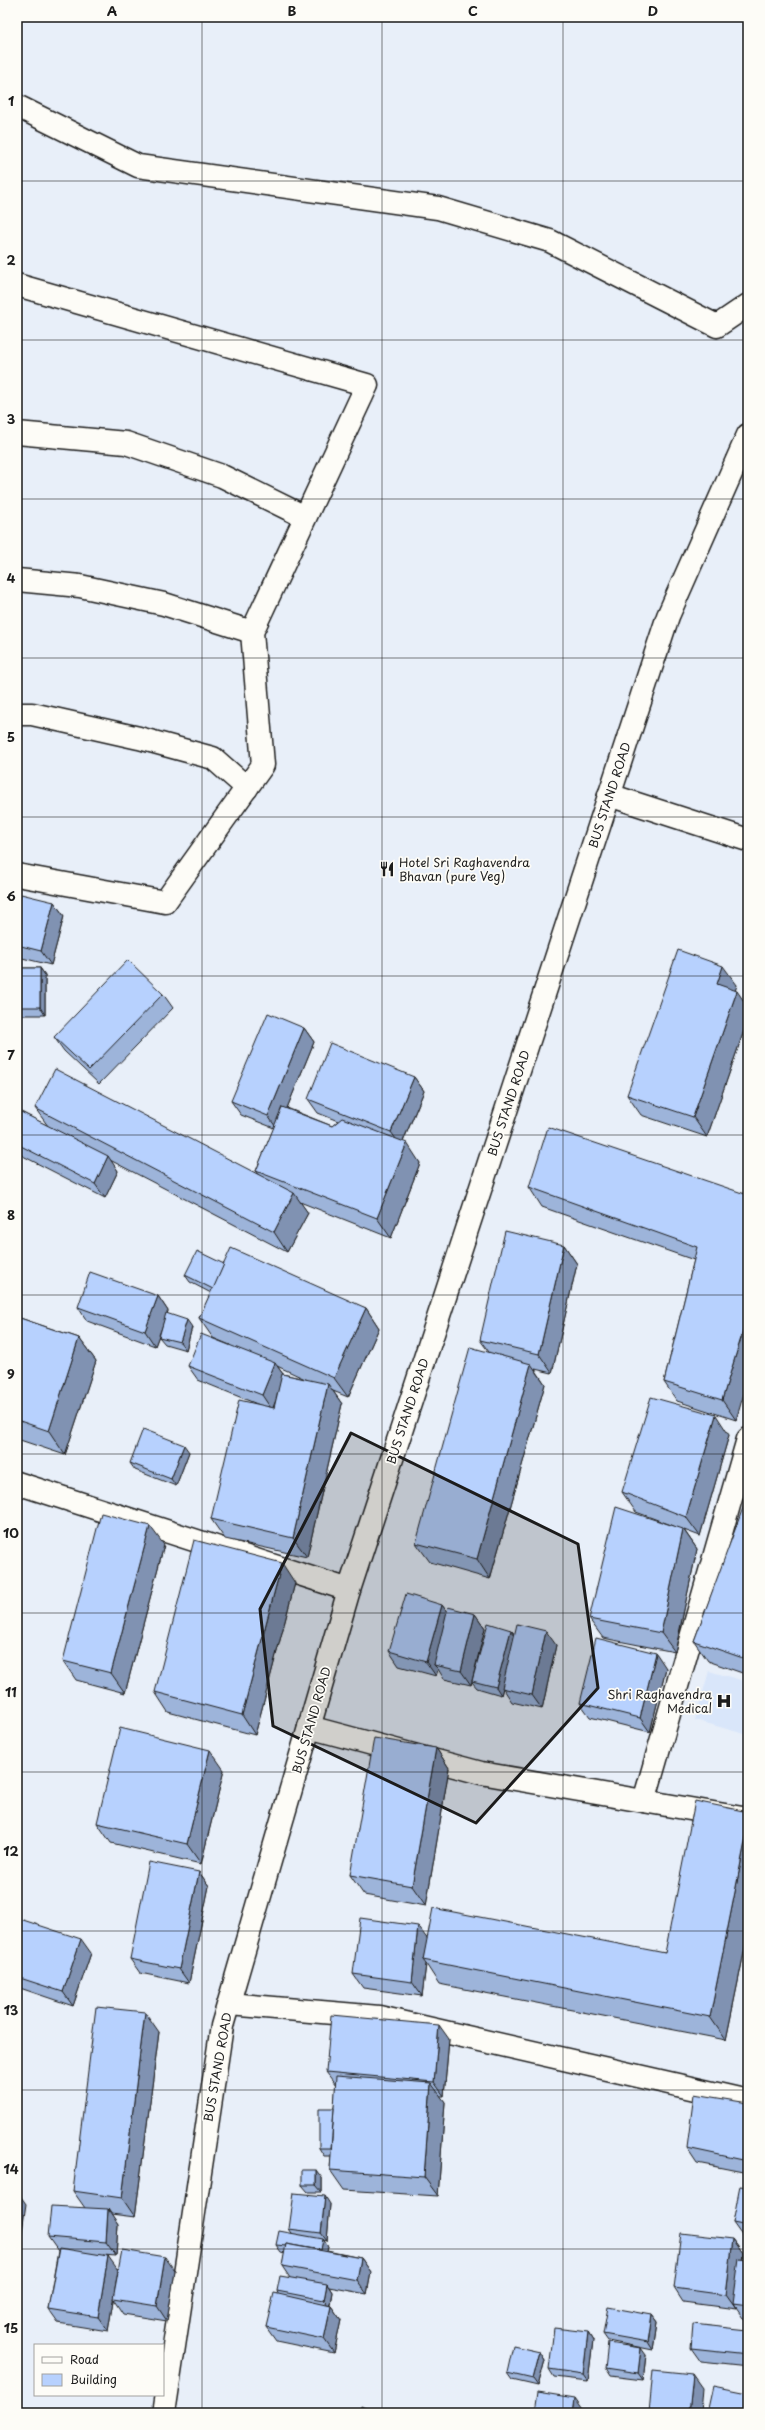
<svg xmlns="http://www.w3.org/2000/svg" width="765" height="2430" font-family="'Playpen Sans',sans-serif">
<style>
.built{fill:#d9e6fa}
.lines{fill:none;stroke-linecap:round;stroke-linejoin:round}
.street-casing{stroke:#1c1c1c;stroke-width:25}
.secondary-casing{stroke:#1c1c1c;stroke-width:25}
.street{stroke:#fdfcf7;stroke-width:22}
.secondary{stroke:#fdfcf7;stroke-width:22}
.wall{fill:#9db4da;stroke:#1c1c1c;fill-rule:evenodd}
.shaded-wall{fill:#8092b2;stroke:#1c1c1c}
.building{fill:#b7d1fe;stroke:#1c1c1c}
.marked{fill:#1c1c1c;fill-opacity:0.2;stroke:#1c1c1c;stroke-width:3;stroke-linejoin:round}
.grid{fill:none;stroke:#1c1c1c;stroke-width:1;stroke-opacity:0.55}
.labels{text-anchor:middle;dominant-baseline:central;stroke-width:3.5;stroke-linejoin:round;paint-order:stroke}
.street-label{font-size:12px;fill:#1c1c1c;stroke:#fdfcf7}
.poi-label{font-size:12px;fill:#1c1c1c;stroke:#fdfcf7;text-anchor:start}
.neatline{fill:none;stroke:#1c1c1c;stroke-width:1.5}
.grid-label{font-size:13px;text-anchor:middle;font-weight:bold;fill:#1c1c1c}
</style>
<rect width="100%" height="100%" fill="#e8eff9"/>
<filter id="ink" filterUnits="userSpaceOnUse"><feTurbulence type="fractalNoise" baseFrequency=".025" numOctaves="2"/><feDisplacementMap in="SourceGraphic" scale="8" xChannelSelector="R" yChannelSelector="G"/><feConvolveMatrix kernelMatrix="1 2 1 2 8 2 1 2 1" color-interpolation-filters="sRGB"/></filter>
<g filter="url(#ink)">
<polygon class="built" points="709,1671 748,1682 748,1735 695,1720"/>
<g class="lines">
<g class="street-casing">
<g id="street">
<polyline points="17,106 138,166 438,208 550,241 717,326 748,305"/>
<polyline points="17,285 367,385 252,632 263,765 165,902 17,875"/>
<polyline points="17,433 126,443 222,476 305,517"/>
<polyline points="17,580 80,586 164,604 252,632"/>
<polyline points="17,714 32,714 139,738 213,758 247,788"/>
<polyline points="609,795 748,840"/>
<polyline points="17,1483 349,1590"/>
<polyline points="309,1727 481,1773 748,1819"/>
<polyline points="644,1801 748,1439"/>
<polyline points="229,2004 379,2017 748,2101"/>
</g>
</g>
<g class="secondary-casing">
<polyline id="secondary" points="164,2413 222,2026 349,1590 668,616 748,435"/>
</g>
<use href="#street" class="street"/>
<use href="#secondary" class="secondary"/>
</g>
<g class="wall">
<polygon points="54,902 64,916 51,965 18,957 17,955 17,909"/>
<polygon points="17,968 40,968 45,975 45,1015 17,1015"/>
<polygon points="737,985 735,990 748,1007 748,1019 707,1137 641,1115 627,1095"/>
<polygon points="163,994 173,1008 99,1084 64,1051 54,1037"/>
<polygon points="304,1028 314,1042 287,1108 332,1126 338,1121 318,1113 308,1099 414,1077 424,1091 403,1142 420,1163 391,1238 300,1202 308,1213 287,1252 110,1160 118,1171 105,1198 17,1153 17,1110 48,1126 35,1108 259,1175 256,1171 274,1128 241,1115 231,1101"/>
<polygon points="529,1187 748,1195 736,1420 677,1401 664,1382 694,1260 542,1207"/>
<polygon points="564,1245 577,1264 552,1373 535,1369 545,1384 490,1579 430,1562 416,1543 489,1352 480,1340"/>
<path d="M224 1264 366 1308 379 1328 348 1397 333 1391 342 1404 307 1557 225 1539 211 1519 262 1406 198 1380 188 1366 230 1345 213 1338 199 1318 211 1293 190 1282 185 1275ZM277 1366 303 1378 308 1380 283 1374Z"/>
<polygon points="158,1296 168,1311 167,1314 192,1327 186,1350 165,1344 159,1337 163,1324 155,1346 87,1321 78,1307"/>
<polygon points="17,1317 79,1338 96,1361 65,1455 17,1439"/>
<polygon points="729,1435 700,1536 684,1530 697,1549 675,1652 603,1638 589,1619 674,1526 636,1512 622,1492"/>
<polygon points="189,1452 176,1486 135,1470 130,1463"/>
<polygon points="748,1497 748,1675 708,1661 694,1641"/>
<polygon points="164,1545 125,1693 76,1680 63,1661"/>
<polygon points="295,1583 255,1735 168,1712 155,1692"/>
<polygon points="442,1605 447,1612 475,1614 485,1628 477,1661 511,1630 514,1634 556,1645 542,1709 512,1702 503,1688 501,1695 477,1688 472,1682 471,1685 444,1679 438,1669 436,1676 399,1666 389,1651"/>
<polygon points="666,1668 650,1732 590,1717 580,1703"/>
<polygon points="436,1748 449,1768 426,1906 364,1895 350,1875"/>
<polygon points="224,1770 201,1864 111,1843 97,1823"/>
<polygon points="748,1812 748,1933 726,2040 439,1984 426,1964 422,1996 363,1988 353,1974 427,1938 665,1953"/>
<polygon points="199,1872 209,1886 189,1983 140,1973 130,1959"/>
<polygon points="17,1918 91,1953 73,2006 17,1987"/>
<polygon points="159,2032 135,2217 111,2214 118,2224 116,2256 103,2255 118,2270 108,2331 58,2323 48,2309 58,2251 48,2237 85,2208 73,2191"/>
<polygon points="449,2039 444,2096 440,2096 445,2102 438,2196 344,2190 330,2170 331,2156 324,2156 319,2148 334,2108 336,2085 326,2072"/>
<polygon points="748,2103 748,2173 697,2163 687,2148"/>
<polygon points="322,2178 322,2192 308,2192 302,2185"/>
<polygon points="748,2187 748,2237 743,2236 733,2222"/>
<polygon points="330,2204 327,2241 323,2240 328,2247 327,2251 361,2258 371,2272 367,2294 329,2287 332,2292 330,2305 331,2306 341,2320 334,2353 276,2341 266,2327 278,2294 277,2291 290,2278 282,2266 285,2253 281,2252 276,2245 292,2233 289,2229"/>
<polygon points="733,2239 743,2253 742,2259 748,2260 748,2319 743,2318 736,2308 736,2309 683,2302 674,2288"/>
<polygon points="175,2271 167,2321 123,2314 113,2299"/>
<polygon points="652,2315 657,2322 653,2350 608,2341 603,2334"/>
<polygon points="748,2330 748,2367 701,2362 691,2348"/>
<polygon points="588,2332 593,2340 588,2381 554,2377 549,2369"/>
<polygon points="540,2352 545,2360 538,2386 512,2380 507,2373"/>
<polygon points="646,2355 643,2380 610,2376 605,2368"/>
</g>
<g class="shaded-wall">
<polygon points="54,902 64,916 51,965 41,951"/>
<polygon points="723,966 737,985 731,1004 717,984"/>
<polygon points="40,968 45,975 45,1015 40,1007"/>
<polygon points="737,991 748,1007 748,1019 707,1137 693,1117"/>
<polygon points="304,1028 314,1042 278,1130 268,1116"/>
<polygon points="414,1077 424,1091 401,1146 391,1132"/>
<polygon points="407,1143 420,1163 391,1238 377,1218"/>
<polygon points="108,1156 118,1171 105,1198 95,1184"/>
<polygon points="294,1193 308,1213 287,1252 274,1232"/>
<polygon points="564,1245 577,1264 552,1373 539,1354"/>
<polygon points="158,1296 168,1311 155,1346 145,1331"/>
<polygon points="366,1308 379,1328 348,1397 334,1378"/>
<polygon points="748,1315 748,1380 736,1420 722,1400"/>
<polygon points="187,1320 192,1327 186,1350 180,1342"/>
<polygon points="79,1338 96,1361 65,1455 49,1431"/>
<polygon points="275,1363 285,1377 272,1410 262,1395"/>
<polygon points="531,1364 545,1384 490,1579 477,1559"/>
<polygon points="328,1384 342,1404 307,1557 293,1538"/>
<polygon points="716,1415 729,1435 700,1536 686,1517"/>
<polygon points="184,1445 189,1452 176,1486 171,1479"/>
<polygon points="150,1526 164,1545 125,1693 111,1673"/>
<polygon points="683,1529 697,1549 675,1652 661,1633"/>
<polygon points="282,1563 295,1583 255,1735 242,1715"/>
<polygon points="442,1605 452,1619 434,1665 438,1669 436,1676 426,1662"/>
<polygon points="475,1614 485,1628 471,1685 461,1671"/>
<polygon points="511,1630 517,1637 501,1695 496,1687"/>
<polygon points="546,1631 556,1645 542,1709 532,1695"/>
<polygon points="748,1644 748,1666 743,1658"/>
<polygon points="656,1653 666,1668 650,1732 640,1718"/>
<polygon points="436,1748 449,1768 426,1906 412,1886"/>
<polygon points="210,1750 224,1770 201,1864 187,1844"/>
<polygon points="748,1827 748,1933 726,2040 710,2017"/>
<polygon points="199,1872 209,1886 189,1983 179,1969"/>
<polygon points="418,1926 428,1940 423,1960 426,1964 422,1996 412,1982"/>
<polygon points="81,1939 91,1953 73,2006 63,1992"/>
<polygon points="145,2012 159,2032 135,2217 122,2198"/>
<polygon points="439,2025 449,2039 444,2096 434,2082"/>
<polygon points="431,2083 445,2102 438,2196 424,2177"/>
<polygon points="748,2134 748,2166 743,2160"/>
<polygon points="316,2170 322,2178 322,2192 316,2185"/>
<polygon points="17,2191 26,2204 17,2266"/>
<polygon points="325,2196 330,2204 327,2241 321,2233"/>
<polygon points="108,2209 118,2224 116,2256 106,2242"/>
<polygon points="323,2239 328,2247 325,2260 320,2253"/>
<polygon points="733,2239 743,2253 737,2304 733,2304 736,2309 726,2295"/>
<polygon points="108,2256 118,2270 108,2331 98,2317"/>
<polygon points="165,2257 175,2271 167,2321 157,2306"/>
<polygon points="361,2258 371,2272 367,2294 357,2280"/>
<polygon points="327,2284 332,2292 329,2308 324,2300"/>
<polygon points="331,2306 341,2320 334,2353 324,2339"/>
<polygon points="652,2315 657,2322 653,2350 648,2342"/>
<polygon points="588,2332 593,2340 588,2381 583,2374"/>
<polygon points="641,2348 646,2355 643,2380 638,2373"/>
<polygon points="540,2352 545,2360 538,2386 533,2379"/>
<polygon points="693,2374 703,2388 701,2413 689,2413"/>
<polygon points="575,2398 585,2412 585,2413 573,2413"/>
</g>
<g class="building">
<polygon points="21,894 54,902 41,951 17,945 17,909"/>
<polygon points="678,950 723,966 717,984 737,991 693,1117 627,1095"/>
<polygon points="128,960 163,994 89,1070 54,1037"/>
<rect x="17" y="968" width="23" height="39"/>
<polygon points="268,1013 304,1028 268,1116 231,1101"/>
<polygon points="330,1043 414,1077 391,1132 308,1099"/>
<polygon points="55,1069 294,1193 274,1232 35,1108"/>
<polygon points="282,1107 332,1126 342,1118 407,1143 377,1218 256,1171"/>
<polygon points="17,1110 108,1156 95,1184 17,1144"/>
<polygon points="548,1127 748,1195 748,1315 722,1400 664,1382 697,1247 529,1187"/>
<polygon points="505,1231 564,1245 539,1354 480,1340"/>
<polygon points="231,1248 366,1308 334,1378 199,1318"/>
<polygon points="197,1251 224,1264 213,1289 185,1275"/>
<polygon points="90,1272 158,1296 145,1331 78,1307"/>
<polygon points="166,1313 187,1320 180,1342 159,1337"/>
<polygon points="17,1317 79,1338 49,1431 17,1420"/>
<polygon points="201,1334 275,1363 262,1395 188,1366"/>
<polygon points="470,1347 531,1364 477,1559 416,1543"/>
<polygon points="282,1374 328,1384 293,1538 211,1519 239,1400 274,1408"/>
<polygon points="651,1397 716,1415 686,1517 622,1492"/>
<polygon points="143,1429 184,1445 171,1479 130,1463"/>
<polygon points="747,1497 748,1497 748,1644 743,1658 694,1641"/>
<polygon points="616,1507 683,1529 661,1633 589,1619"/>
<polygon points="101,1513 150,1526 111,1673 63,1661"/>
<polygon points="194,1540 282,1563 242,1715 155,1692"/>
<polygon points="406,1594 442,1605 426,1662 389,1651"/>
<polygon points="448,1607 475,1614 461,1671 434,1665"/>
<polygon points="488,1623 511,1630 496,1687 472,1681"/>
<polygon points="517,1624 546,1631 532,1695 502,1688"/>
<polygon points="596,1638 656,1653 640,1718 580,1703"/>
<polygon points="120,1728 210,1750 187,1844 97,1823"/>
<polygon points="374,1738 436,1748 412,1886 350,1875"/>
<polygon points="695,1801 748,1812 748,1827 710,2017 423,1960 433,1908 665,1953"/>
<polygon points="149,1862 199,1872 179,1969 130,1959"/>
<polygon points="17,1918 81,1939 63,1992 17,1977"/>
<polygon points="360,1918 418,1926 412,1982 353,1974"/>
<polygon points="96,2007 145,2012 122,2198 73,2191"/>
<polygon points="331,2015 439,2025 434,2082 326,2072"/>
<polygon points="336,2076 431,2083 424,2177 330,2170"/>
<polygon points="694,2094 748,2103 748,2134 743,2160 687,2148"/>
<polygon points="319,2108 334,2108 331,2148 319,2148"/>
<rect x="302" y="2170" width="14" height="15"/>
<polygon points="740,2186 748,2187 748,2225 733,2222"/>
<polygon points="294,2193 325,2196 321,2233 289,2229"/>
<polygon points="51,2206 108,2209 106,2242 48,2237"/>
<polygon points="279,2231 323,2239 321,2250 286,2244 286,2246 276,2245"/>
<polygon points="681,2233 733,2239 726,2295 674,2288"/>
<polygon points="286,2244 361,2258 357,2280 282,2266"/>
<polygon points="59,2248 108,2256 98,2317 48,2309"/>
<polygon points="122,2250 165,2257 157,2306 113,2299"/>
<polygon points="739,2259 748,2260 748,2306 733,2304"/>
<polygon points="280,2276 327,2284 324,2300 277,2291"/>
<polygon points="274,2293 331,2306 324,2339 266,2327"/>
<polygon points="608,2307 652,2315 648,2342 603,2334"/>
<polygon points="693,2324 748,2330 748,2354 691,2348"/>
<polygon points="554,2328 588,2332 583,2374 549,2369"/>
<polygon points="608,2343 641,2348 638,2373 605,2368"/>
<polygon points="513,2346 540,2352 533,2379 507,2373"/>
<polygon points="653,2370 693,2374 689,2413 649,2413"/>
<polygon points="713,2386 748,2393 748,2413 707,2413"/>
<polygon points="537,2392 575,2398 573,2413 534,2413"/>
<polygon points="361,2406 376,2413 358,2413"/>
</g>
</g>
<path class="marked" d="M351 1433 578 1544 598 1688 476 1823 273 1726 260 1609Z"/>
<path class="grid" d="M202 17V2413M382 17V2413M563 17V2413M17 181H748M17 340H748M17 499H748M17 658H748M17 817H748M17 976H748M17 1135H748M17 1295H748M17 1454H748M17 1613H748M17 1772H748M17 1931H748M17 2090H748M17 2249H748"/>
<defs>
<g id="restaurant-bare" transform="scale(1.2)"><path d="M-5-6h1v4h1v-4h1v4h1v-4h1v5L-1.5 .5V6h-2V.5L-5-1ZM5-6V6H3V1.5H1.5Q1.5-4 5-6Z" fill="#1c1c1c" stroke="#fdfcf7" stroke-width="2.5" paint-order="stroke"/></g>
<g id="hospital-bare" transform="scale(1.2)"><path d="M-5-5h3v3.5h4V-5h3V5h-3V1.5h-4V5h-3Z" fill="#1c1c1c" stroke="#fdfcf7" stroke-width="2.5" paint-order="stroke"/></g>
</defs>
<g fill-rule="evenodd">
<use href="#restaurant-bare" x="387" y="869"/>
<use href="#hospital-bare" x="724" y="1701"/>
</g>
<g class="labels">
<g class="street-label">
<text transform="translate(609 795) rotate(-72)">BUS STAND ROAD</text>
<text transform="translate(508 1103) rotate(-72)">BUS STAND ROAD</text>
<text transform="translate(407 1411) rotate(-72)">BUS STAND ROAD</text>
<text transform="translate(311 1720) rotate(-74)">BUS STAND ROAD</text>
<text transform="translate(217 2067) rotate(-80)">BUS STAND ROAD</text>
</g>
<g class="poi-label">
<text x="399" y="862">Hotel Sri Raghavendra<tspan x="399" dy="14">Bhavan (pure Veg)</tspan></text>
<text x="712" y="1694" text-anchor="end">Shri Raghavendra<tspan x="712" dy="14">Medical</tspan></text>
</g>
</g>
<rect width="765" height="2430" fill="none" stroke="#fdfcf7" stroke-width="44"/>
<rect x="34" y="2344" width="130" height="52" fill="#fdfcf7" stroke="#a3a29f"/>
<rect x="42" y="2357" width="20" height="6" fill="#fdfcf7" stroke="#a3a29f"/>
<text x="70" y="2364" font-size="12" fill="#1c1c1c">Road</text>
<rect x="42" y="2374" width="20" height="12" fill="#b7d1fe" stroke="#a3a29f"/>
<text x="70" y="2384" font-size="12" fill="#1c1c1c">Building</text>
<rect x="22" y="22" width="721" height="2386" class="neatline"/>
<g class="grid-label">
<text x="112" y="16">A</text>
<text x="292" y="16">B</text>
<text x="473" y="16">C</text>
<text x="653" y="16">D</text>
<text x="11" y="106">1</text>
<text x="11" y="265">2</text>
<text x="11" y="424">3</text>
<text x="11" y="583">4</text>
<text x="11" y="742">5</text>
<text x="11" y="901">6</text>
<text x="11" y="1060">7</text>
<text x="11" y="1220">8</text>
<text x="11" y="1379">9</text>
<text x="11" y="1538">10</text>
<text x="11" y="1697">11</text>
<text x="11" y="1856">12</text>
<text x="11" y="2015">13</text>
<text x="11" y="2174">14</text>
<text x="11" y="2333">15</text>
</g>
</svg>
